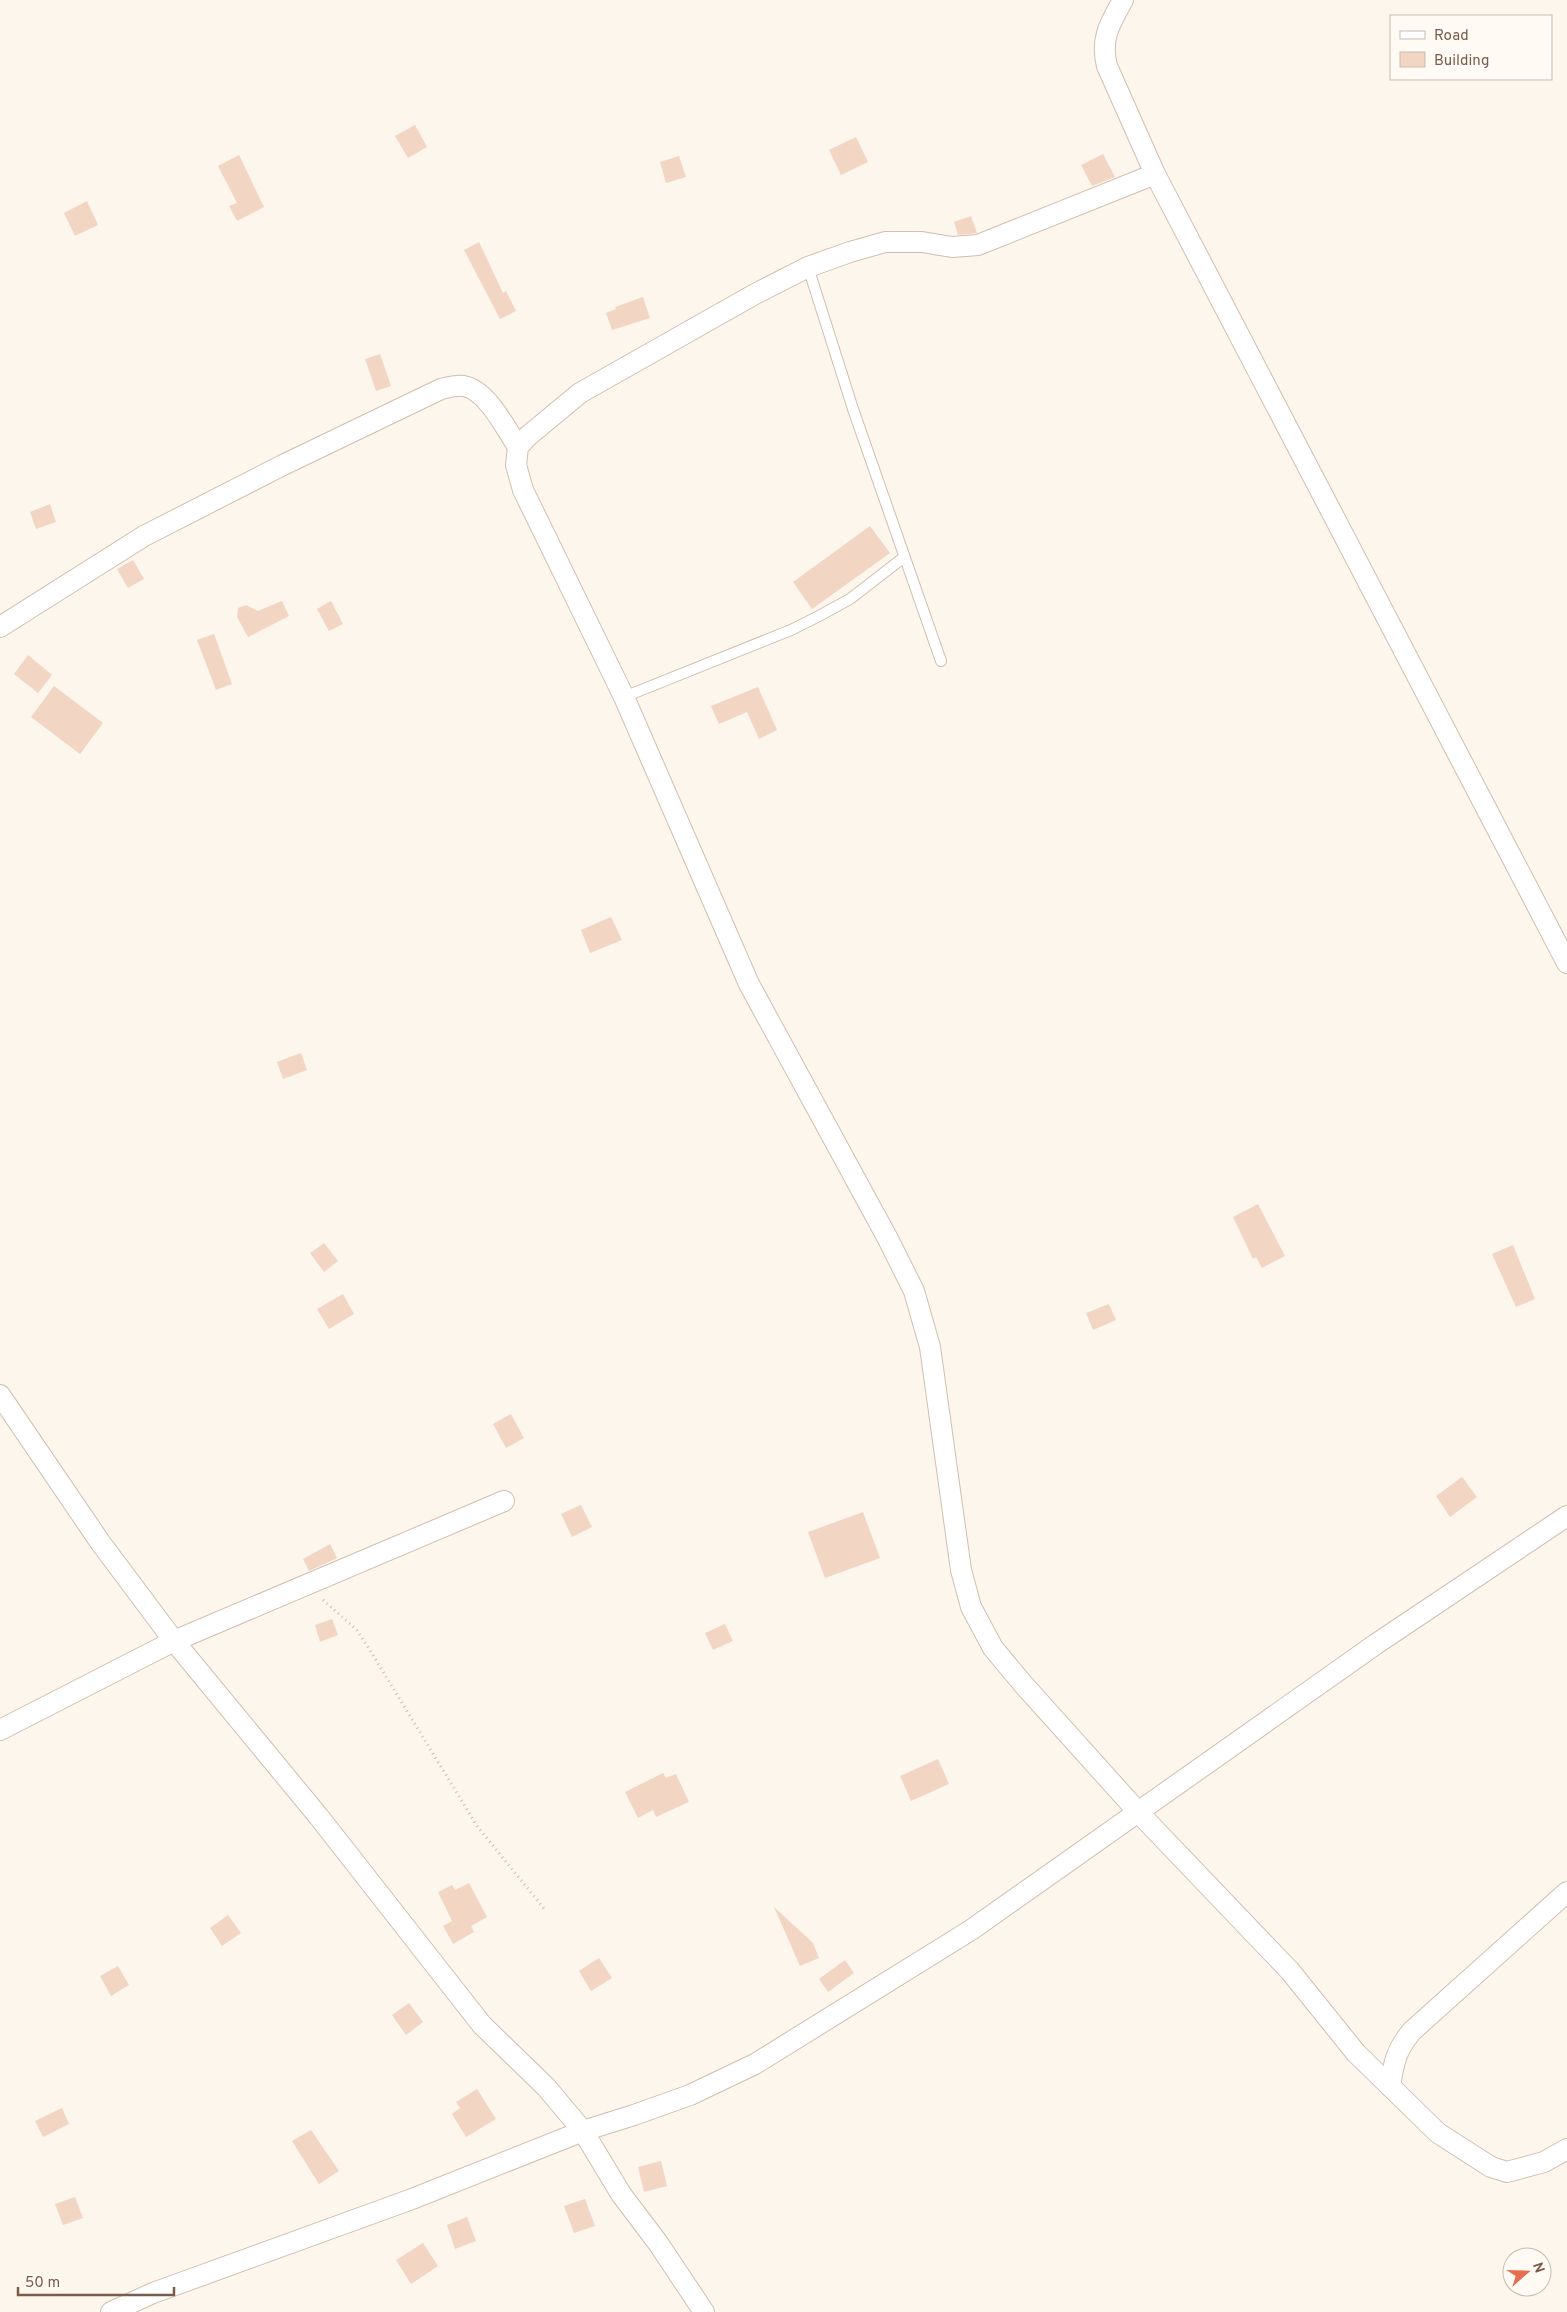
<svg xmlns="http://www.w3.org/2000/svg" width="1567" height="2312" font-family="Overpass,sans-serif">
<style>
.building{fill:#f3d5c3}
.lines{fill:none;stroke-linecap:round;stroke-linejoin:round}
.lane-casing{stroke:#d1beb0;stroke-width:12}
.street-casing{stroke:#d1beb0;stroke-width:22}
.path{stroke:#d9b8a5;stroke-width:3;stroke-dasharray:1 4;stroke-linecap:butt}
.lane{stroke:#fff;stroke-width:10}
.street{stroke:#fff;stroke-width:20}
</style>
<rect width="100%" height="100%" fill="#fdf6ec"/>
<g class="building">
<polygon points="415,125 427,147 408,158 395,136"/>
<polygon points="856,137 868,162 841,175 829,150"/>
<polygon points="1103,154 1115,177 1092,186 1081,165"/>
<polygon points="239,155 264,207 237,221 229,206 237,203 218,166"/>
<polygon points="679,156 686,177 666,183 660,162"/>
<polygon points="87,201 98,225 75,236 64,213"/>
<polygon points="971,216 977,233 958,235 954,222"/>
<polygon points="479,242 503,293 506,291 516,311 500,319 464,250"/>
<polygon points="643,297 650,318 612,330 606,313 616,309 615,307"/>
<polygon points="380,354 391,386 376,391 365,359"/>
<polygon points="50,504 56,522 36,529 30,512"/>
<polygon points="870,526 890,553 812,609 793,582"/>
<polygon points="133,560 144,579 128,588 117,569"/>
<polygon points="282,601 289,616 248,637 237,617 238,608 246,605 258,611"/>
<polygon points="331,601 343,624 329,631 317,609"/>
<polygon points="214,634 232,684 216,690 197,640"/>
<polygon points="28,655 52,675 38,693 14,674"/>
<polygon points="54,686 103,723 80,754 31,717"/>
<polygon points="758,687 777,730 759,739 747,712 719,724 711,706"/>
<polygon points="611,917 622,940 590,953 581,930"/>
<polygon points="301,1053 307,1070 283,1079 277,1062"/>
<polygon points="1258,1204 1285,1256 1262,1268 1256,1257 1253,1259 1233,1217"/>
<polygon points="324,1243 338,1261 324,1272 310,1253"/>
<polygon points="1513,1245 1535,1299 1516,1307 1492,1254"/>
<polygon points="343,1294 354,1314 329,1329 317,1309"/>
<polygon points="1109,1304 1116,1320 1093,1330 1086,1313"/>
<polygon points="511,1414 524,1438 506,1448 493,1424"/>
<polygon points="1462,1477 1477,1497 1450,1517 1436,1496"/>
<polygon points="581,1505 592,1527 572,1537 561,1514"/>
<polygon points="863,1512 880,1558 825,1578 808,1532"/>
<polygon points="330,1544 337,1558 309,1571 303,1559"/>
<polygon points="332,1619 338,1635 320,1642 315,1625"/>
<polygon points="725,1624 733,1641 713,1650 705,1633"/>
<polygon points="938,1759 949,1784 911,1801 900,1776"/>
<polygon points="663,1773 666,1778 676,1774 689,1802 656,1817 653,1810 638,1818 625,1792"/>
<polygon points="469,1883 487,1917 471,1926 474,1932 453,1944 443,1926 452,1921 438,1892 452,1885 455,1890"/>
<polygon points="774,1907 813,1943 819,1958 800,1966"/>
<polygon points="228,1915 241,1933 222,1946 210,1928"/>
<polygon points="599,1958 612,1978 591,1991 579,1971"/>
<polygon points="845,1960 854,1973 828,1992 819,1979"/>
<polygon points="118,1966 129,1985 111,1996 100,1976"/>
<polygon points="409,2003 423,2022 406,2035 392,2015"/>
<polygon points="477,2089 496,2119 466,2137 452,2114 460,2108 456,2102"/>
<polygon points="62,2108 69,2124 43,2137 35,2121"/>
<polygon points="311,2130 339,2171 319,2184 292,2141"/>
<polygon points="661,2161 667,2186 644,2192 638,2167"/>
<polygon points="75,2197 83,2218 63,2225 55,2204"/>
<polygon points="585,2199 595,2226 574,2233 564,2206"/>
<polygon points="467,2217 476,2241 455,2249 447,2225"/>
<polygon points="423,2243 438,2266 411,2284 396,2260"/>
</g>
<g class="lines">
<g class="lane-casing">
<g id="lane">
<polyline points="808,267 853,409 941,661"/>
<polyline points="624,697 791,630 819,616 850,599 903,558"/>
</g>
</g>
<g class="street-casing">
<g id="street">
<path d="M1123 0C1110 23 1100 39 1107 66L1155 174 1567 963"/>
<polyline points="1155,174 978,245 952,247 922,242 885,242 850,252 808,267 755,294 580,393 528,436 518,447 516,465 523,490 624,697 749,984 888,1239 914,1291 930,1347 961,1570 971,1607 993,1648 1023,1684 1139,1813 1290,1971 1356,2053 1438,2133 1491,2167 1507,2172 1544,2162 1567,2149"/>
<path d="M0 627 144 536 283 465 441 389C449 387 456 385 464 386 487 390 506 429 518 447"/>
<polyline points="0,1395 100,1542 174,1641 319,1817 482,2025 546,2087 583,2131 621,2194 658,2243 704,2312"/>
<polyline points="0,1730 174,1641 504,1501"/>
<path d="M1390 2086C1394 2062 1396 2050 1412 2031L1567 1892"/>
<polyline points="111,2312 153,2293 412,2199 583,2131 634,2115 690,2095 755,2064 971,1930 1376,1644 1567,1516"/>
</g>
</g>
<polyline class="path" points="323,1600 356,1629 368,1647 477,1826 546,1911"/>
<use href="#lane" class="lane"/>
<use href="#street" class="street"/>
</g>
<rect x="1390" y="15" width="162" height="65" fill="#fffaf3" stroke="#cabbb1"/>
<rect x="1400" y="31" width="25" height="8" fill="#ffffff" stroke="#cabbb1"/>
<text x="1434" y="40" font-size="15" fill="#7a5c4d">Road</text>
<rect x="1400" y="52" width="25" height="15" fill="#f3d5c3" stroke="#cabbb1"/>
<text x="1434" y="65" font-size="15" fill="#7a5c4d">Building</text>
<g transform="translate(1527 2272) rotate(70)"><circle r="24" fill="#fffaf3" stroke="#cabbb1"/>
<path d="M0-4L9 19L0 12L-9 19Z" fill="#e76f51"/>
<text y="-8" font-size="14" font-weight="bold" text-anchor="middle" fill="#7a5c4d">N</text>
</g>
<path d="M18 2287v8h156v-8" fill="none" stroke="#7a5c4d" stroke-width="2.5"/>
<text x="25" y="2287" font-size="15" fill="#7a5c4d" stroke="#fffaf3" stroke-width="4" paint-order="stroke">50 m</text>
</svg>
